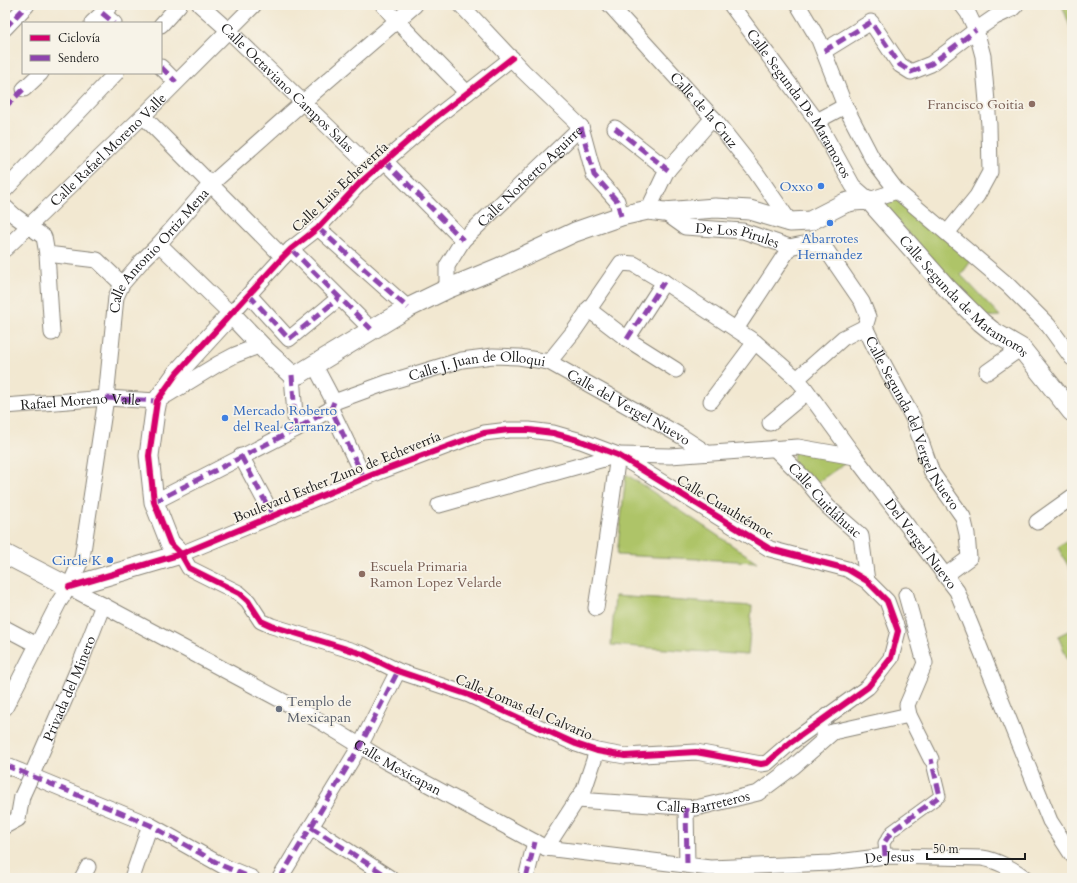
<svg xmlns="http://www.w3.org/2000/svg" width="1077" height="883" font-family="Cardo,serif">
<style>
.green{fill:#aec468;stroke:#657042}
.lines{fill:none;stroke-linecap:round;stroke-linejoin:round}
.pedestrian-casing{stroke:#878276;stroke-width:13}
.minor-casing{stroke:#878276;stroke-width:17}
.tertiary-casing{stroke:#878276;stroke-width:21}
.pedestrian{stroke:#fff;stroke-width:11}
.minor{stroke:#fff;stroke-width:15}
.tertiary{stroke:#fff;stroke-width:19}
.minor-bridge-casing{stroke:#878276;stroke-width:17;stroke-linecap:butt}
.minor-bridge{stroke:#fff;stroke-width:15}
.quiet{stroke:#8e44ad;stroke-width:5;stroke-dasharray:10 5;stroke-linecap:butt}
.cycleway-casing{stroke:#f7f3e8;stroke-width:8}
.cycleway{stroke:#d6006c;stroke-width:6}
.education-dot{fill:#8d6e63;stroke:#f7f3e8;stroke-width:1.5}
.shop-dot{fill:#3f7fe0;stroke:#f7f3e8;stroke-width:1.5}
.worship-dot{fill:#6b7280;stroke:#f7f3e8;stroke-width:1.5}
.labels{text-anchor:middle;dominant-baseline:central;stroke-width:3.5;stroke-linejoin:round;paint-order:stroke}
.street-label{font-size:14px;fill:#1c1c1c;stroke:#f7f3e8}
.education-label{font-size:14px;fill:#785e54;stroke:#f7f3e8;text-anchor:end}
.shop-label{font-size:14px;fill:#366cbe;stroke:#f7f3e8;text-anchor:end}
.worship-label{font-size:14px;fill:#5b616d;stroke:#f7f3e8;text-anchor:start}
</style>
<rect width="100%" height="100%" fill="#f7f3e8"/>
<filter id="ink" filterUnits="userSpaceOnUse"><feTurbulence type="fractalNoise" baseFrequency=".025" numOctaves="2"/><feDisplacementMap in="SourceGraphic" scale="8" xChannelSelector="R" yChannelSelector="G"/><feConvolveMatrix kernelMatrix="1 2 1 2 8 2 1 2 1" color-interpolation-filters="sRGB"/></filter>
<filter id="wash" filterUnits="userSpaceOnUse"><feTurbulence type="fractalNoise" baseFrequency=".012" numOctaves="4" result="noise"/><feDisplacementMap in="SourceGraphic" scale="16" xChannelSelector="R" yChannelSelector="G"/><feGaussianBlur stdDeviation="0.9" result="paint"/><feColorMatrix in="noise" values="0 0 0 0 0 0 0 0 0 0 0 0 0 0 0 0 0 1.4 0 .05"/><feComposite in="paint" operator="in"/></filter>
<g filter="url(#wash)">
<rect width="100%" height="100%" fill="#f2e8d1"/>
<g class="green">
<polygon points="1062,5 1072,5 1072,32"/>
<polygon points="894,195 971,261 961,275 1000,316 983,317 878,199"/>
<polygon points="794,451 854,457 812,486 793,465"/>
<polygon points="626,474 757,562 617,555"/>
<polygon points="1072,537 1072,573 1058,547"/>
<polygon points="615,596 752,606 748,655 611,645"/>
<polygon points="1072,629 1072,670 1058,636"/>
</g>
</g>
<g filter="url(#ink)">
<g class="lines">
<g class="pedestrian-casing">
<polyline id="pedestrian" points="885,856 884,843 892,831 940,796 931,759"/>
</g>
<g class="minor-casing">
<g id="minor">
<path id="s1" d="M200 5 228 30 374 171"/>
<polyline points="383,5 397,21 467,93"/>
<polyline points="461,5 523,71 581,127"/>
<path id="s2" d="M610 5 713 118 755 171 790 222"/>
<path id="s3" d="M731 5 817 121 853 186 869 200 897 191"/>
<polyline points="798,5 819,40 845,106 872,158 897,191 1008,285 1048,325 1072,358"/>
<polyline points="102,13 114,23"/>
<polyline points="92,23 111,5"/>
<polyline points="161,25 179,5"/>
<polyline points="5,28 27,5"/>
<polyline points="824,51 871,22 900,65 911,72 931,64 976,30 995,17 1012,9 1016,5"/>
<polyline points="161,67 176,82"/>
<polyline points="24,89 41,73"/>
<polyline points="143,116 283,257"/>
<polyline points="817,121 845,106"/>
<polyline points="581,127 594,175 617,201 621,216"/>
<polyline points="615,128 668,170"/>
<polyline points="385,161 463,240"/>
<polyline points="5,190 116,73"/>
<polyline points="5,207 15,216 44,237 47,254 97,260 122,284"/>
<polyline points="648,210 666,172 713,118"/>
<path id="s4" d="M664 212 685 227 743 231 790 247"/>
<polyline points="318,228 408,308"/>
<polyline points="947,233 977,196 990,172 989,125 983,56 976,30 968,13 962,5"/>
<polyline points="159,244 231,314 283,257 291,249 318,228 360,183 385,161 431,121 512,58"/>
<path id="s5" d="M5 249 143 116 254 5"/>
<polyline points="291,249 371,329"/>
<polyline points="47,254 52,333"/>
<path id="s6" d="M447 289V266L463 240 581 127"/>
<polyline points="249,295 289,339 339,298"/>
<polyline points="588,309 627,339 676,370"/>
<path id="s7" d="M736 329 790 247C804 244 812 240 825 248L862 302 868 317 865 327 875 348 913 418 932 473 963 517 967 534 969 558 950 572 947 578"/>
<polyline points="627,339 664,282"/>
<polyline points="549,362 574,331 621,263 634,264 664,282 755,342 797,379 804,387 855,457"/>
<polyline points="315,366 334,402"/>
<polyline points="987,372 1021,348"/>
<polyline points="292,375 296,429"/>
<polyline points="797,379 843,338 865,327"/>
<polyline points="711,401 755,342"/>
<path id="s8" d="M334 402 386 383 462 360 493 356 519 357 549 362 681 436 707 453"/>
<polyline points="334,402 331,409 364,478"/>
<path id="s9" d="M5 406 106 398 157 401 218 364 235 355 261 345"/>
<polyline points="770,423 807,392"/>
<polygon points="509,430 529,430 553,433 581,441 618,455 770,549 847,569 867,581 887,601 898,631 891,658 868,687 790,743 767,763 761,764 696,752 625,756 597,751 576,744 469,695 398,671 363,654 272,626 261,621 248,601 239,593 189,568 181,554 379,472 463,440 484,433"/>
<path id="s10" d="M774 448 805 479 828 507 861 536 867 581"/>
<polyline points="241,456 273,516"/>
<polyline points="154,502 296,429 331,409"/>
<path id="s11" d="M439 505 618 455 670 456 798 447 855 457 957 591 1050 821 1072 855"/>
<polyline points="1037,522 1072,497"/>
<path id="s12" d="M69 587 320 721 385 761 546 848 710 868 831 863 885 856 982 858C996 860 1013 869 1025 878"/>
<polyline points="906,595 925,663 907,705 909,715 931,759"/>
<polyline points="596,608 606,543 618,455"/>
<polyline points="5,628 37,645"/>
<path id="s13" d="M5 708 59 602 69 587 82 558 106 398 116 297 122 284 141 262 159 244 210 185 303 102 415 5"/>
<polyline points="824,734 909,715"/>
<polyline points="5,765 150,825 223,866 252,878"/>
<path id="s14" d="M33 772 78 669 103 605"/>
<path id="s15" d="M577 800 696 808 758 793 793 767 833 732"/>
<polyline points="686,808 687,865"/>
<polyline points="5,826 18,819 22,796"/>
<polyline points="311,827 390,878"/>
<polyline points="546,848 577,800 584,790 597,751"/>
<polyline points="82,878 88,867"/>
<polyline points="132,878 150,825"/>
<polyline points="280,878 360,746 398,671"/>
<polyline points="526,878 535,842"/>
</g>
</g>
<g class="tertiary-casing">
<g id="tertiary">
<path id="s16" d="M5 554 69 587 181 554 170 543 154 502 149 456 155 411 157 401 177 373 231 314 267 352 292 375 299 374 408 308 447 289 498 268 575 232 621 216 648 210 664 212 715 208 750 210 790 222 810 221 845 203 853 201 869 200 947 288 981 322 992 331 1021 348 1072 412"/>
</g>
</g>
<use href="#pedestrian" class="pedestrian"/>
<use href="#minor" class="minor"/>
<use href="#tertiary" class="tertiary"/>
<g class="minor-bridge-casing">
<polyline id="minor-bridge" points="22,796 33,772"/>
</g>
<use href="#minor-bridge" class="minor-bridge"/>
<g class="quiet">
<polyline points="102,13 114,23"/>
<polyline points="5,28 27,5"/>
<polyline points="824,51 871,22 900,65 911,72 931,64 976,30"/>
<polyline points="161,67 176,82"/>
<polyline points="5,107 24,89"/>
<polyline points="581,127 594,175 617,201 621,216"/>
<polyline points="615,128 668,170"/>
<polyline points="385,161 463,240"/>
<polyline points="318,228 408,308"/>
<polyline points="291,249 371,329"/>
<polyline points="249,295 289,339 339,298"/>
<polyline points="627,339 664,282"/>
<polyline points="292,375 296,429"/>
<polyline points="106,398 157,401"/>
<polyline points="334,402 331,409 364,478"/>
<polyline points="241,456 273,516"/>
<polyline points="154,502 296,429 331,409"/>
<polyline points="5,765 150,825 223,866 252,878"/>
<polyline points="686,808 687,865"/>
<polyline points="311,827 390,878"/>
<polyline points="885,856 884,843 892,831 940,796 931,759"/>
<polyline points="280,878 360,746 398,671"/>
<polyline points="526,878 535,842"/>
</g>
<g class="cycleway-casing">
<polyline id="cycleway" points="69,587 181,554 379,472 484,433 509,430 529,430 553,433 581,441 618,455 770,549 847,569 867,581 887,601 898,631 891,658 868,687 790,743 767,763 761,764 696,752 625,756 597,751 576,744 469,695 398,671 363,654 272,626 261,621 248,601 239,593 189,568 181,554 170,543 154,502 149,456 157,401 177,373 283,257 291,249 318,228 360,183 385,161 431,121 512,58"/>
</g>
<use href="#cycleway" class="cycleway"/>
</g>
</g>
<g class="education-dot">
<circle cx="1032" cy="104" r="4"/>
<circle cx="362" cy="574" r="4"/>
</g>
<g class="shop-dot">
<circle cx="821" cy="186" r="4"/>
<circle cx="830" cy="223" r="4"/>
<circle cx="225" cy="418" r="4"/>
<circle cx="110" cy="560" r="4"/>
</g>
<circle class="worship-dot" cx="279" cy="709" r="4"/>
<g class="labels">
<g class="street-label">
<text stroke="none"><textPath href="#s1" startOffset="120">Calle Octaviano Campos Salas</textPath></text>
<text stroke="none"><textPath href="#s3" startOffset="120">Calle Segunda De Matamoros</textPath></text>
<text stroke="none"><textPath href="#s2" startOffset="141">Calle de la Cruz</textPath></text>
<text stroke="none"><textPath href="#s5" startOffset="143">Calle Rafael Moreno Valle</textPath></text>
<text stroke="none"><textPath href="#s6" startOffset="146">Calle Norberto Aguirre</textPath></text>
<text transform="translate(340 187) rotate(-43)">Calle Luis Echeverría</text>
<text stroke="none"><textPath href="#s4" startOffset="79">De Los Pirules</textPath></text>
<text stroke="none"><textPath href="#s13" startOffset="494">Calle Antonio Ortiz Mena</textPath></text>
<text stroke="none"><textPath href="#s16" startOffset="1309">Calle Segunda de Matamoros</textPath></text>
<text stroke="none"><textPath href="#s8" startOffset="149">Calle J. Juan de Olloqui</textPath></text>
<text stroke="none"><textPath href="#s9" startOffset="76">Rafael Moreno Valle</textPath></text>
<text stroke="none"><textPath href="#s8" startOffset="314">Calle del Vergel Nuevo</textPath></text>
<text stroke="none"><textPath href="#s7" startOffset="334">Calle Segunda del Vergel Nuevo</textPath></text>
<text transform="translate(337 477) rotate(-22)">Boulevard Esther Zuno de Echeverría</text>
<text stroke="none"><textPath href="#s10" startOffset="73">Calle Cuitláhuac</textPath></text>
<text transform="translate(725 507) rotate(31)">Calle Cuauhtémoc</text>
<text stroke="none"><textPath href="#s11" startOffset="533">Del Vergel Nuevo</textPath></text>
<text stroke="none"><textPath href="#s14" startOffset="91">Privada del Minero</textPath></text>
<text transform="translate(524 707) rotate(23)">Calle Lomas del Calvario</text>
<text stroke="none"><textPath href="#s12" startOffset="375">Calle Mexicapan</textPath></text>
<text stroke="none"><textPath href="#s15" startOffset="127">Calle Barreteros</textPath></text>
<text stroke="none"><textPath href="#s12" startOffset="889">De Jesus</textPath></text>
</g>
<g class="education-label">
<text x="1024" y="104">Francisco Goitia</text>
<text x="370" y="566" text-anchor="start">Escuela Primaria<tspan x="370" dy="16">Ramon Lopez Velarde</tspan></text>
</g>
<g class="shop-label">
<text x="813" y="186">Oxxo</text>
<text x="830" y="238" text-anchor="middle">Abarrotes<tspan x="830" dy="16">Hernandez</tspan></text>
<text x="233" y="410" text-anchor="start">Mercado Roberto<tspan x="233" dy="16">del Real Carranza</tspan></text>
<text x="102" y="560">Circle K</text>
</g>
<g class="worship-label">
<text x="287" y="701">Templo de<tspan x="287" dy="16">Mexicapan</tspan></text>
</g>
</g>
<rect width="1077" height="883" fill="none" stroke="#f7f3e8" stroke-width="20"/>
<rect x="22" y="22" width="140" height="52" fill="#f7f3e8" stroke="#9f9d96"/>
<rect x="30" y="35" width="20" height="6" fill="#d6006c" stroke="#9f9d96"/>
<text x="58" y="42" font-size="12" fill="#1c1c1c">Ciclovía</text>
<rect x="30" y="55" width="20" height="6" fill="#8e44ad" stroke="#9f9d96"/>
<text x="58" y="62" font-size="12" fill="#1c1c1c">Sendero</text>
<path d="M927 853v6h98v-6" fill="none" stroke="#1c1c1c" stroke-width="2"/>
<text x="933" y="853" font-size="12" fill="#1c1c1c" stroke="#f7f3e8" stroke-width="3" paint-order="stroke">50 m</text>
</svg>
